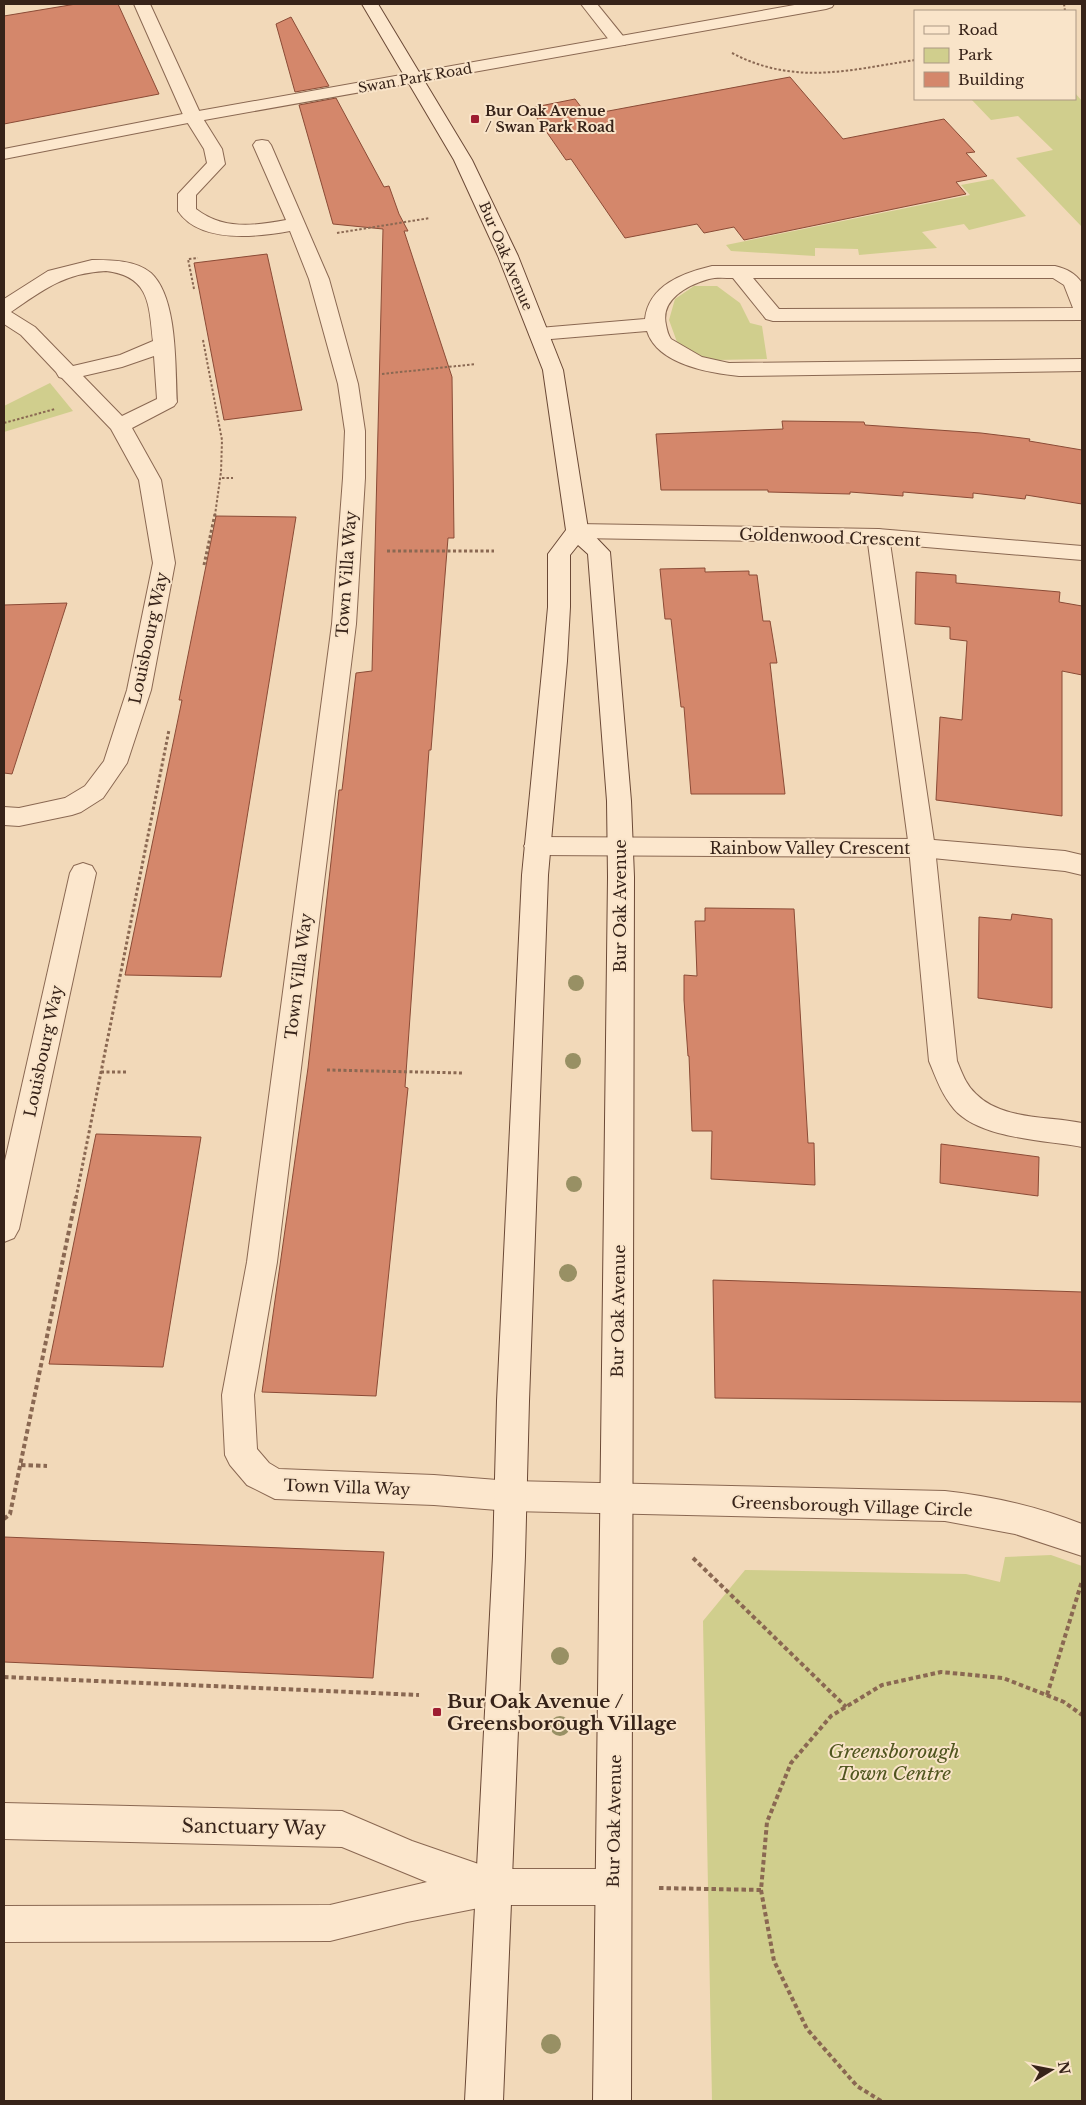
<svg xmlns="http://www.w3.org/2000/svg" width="1086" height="2105" font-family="'Libre Baskerville',serif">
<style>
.green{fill:#d0ce8d}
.building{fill:#d4876b;stroke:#8b4b36}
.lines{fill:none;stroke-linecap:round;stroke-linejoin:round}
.lane-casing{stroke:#8a6852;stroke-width:2}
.street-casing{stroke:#8a6852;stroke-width:2}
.secondary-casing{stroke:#6b4936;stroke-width:2}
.path-far2{stroke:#8a6852;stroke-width:2;stroke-dasharray:2.5 2;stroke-linecap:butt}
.path-far1{stroke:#8a6852;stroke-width:3;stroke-dasharray:3 2.5;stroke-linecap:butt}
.path{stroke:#8a6852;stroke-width:4;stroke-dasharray:4.5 3;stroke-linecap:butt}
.lane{fill:#fce7cd;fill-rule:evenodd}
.street{fill:#fce7cd;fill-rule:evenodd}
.secondary{fill:#fce7cd;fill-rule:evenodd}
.tree{fill:#989064}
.poi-dot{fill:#9e1d31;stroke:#f9e4c9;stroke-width:2}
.labels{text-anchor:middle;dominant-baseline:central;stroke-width:4;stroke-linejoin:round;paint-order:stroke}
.far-street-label{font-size:14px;fill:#372319;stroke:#f9e4c9}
.far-poi-label{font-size:14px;font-weight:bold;fill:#372319;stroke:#f9e4c9;text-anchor:start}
.street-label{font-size:16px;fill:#372319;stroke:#f9e4c9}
.near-poi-label{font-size:19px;font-weight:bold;fill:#372319;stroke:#f9e4c9;text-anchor:start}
.near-park-label{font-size:19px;font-style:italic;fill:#4f551e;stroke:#f9e4c9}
.near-street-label{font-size:19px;fill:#372319;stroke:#f9e4c9}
</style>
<rect width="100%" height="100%" fill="#f2d9b9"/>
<g class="green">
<polygon points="1075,93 1082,101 1082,227 1016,158 1053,150 1018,116 991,120 971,99 1075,99"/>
<polygon points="993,179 1026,216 969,230 964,224 922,232 937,248 859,255 858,249 815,248 815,256 731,251 726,245 970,195 961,185"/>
<polygon points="694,286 717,286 740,303 750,323 762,326 767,359 717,360 691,354 677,342 669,320 675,299"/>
<polygon points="50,383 73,411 4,432 4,406"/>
<polygon points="1051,1555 1082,1566 1082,2101 712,2101 703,1621 745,1570 966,1574 1000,1582 1005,1557"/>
</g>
<g class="building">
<polygon points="76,4 118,4 159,94 4,124 4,16"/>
<polygon points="291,17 329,86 295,92 276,24"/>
<polygon points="790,77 843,139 944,119 975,152 966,153 987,176 956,182 966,194 744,240 734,227 704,233 697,224 625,238 571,159 566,160 530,108 575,99 587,115"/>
<polygon points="336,98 384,187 389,186 399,214 408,231 404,231 452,377 454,538 448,538 431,750 429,750 405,1087 408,1088 376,1396 262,1392 308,1068 339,790 342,790 356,673 372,671 383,229 333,224 299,105"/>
<polygon points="267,254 302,410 224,420 194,263"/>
<polygon points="782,421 864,422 865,425 981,433 1030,439 1029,441 1082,450 1082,504 1026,495 1025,499 973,493 973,498 903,492 903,496 850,492 850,494 768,492 768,490 661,490 656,434 783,429"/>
<polygon points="216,516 296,517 221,977 125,975 182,700 179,700"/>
<polygon points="705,568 705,572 749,571 749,575 757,575 763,621 770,621 777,663 770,663 785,794 691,794 684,707 681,707 671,619 665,619 660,569"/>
<polygon points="916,572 956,575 956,583 1060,592 1059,602 1082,606 1082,675 1062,671 1062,816 936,800 940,717 962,720 967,641 950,639 950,627 915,624"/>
<polygon points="67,603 12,774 4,773 4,605"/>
<polygon points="705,908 794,909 808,1143 814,1143 815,1185 711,1179 712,1131 692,1131 689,1056 688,1056 684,1000 684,975 697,976 695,921 705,921"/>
<polygon points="1012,914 1052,919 1052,1008 978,998 979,917 1011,920"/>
<polygon points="96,1134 201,1137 163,1367 49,1364"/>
<polygon points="941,1144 1039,1157 1038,1196 940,1183"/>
<polygon points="713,1280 1082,1292 1082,1402 715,1398"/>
<polygon points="4,1537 384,1552 373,1678 4,1662"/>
</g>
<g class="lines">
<g class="lane-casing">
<g id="lane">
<path d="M134 4H150L202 117 222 149 225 164 196 195V209C223 230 254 226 286 220L253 145 256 141 262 140 268 141 271 145 329 279 358 384 365 431V478L356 624 277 1262 254 1395 257 1449 269 1463 279 1469 434 1475 511 1481 522 1485 527 1496 522 1507 511 1511 434 1505 275 1499 247 1485 230 1465 225 1455 222 1395 247 1262 332 624 343 478 345 431 338 384 309 279 290 231C257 237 200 244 178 211V194L207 163 204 149 184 117Z"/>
<polygon points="581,4 597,4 627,41 625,45 613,45"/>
<path d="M712 266H1055C1067 269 1075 273 1082 283V320L773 321 766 319 733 278C725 278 716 277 709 279 688 285 660 299 666 325 667 330 668 335 671 339L702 357 729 363 1082 359V371L739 376C709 373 657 364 647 331L539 340 532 338 529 334 532 330 539 328 645 319C649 285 683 273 712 266ZM753 278H1053L1064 285 1073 308 779 309Z"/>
<path d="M878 529 886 531 889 536 935 848 957 1061C962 1073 966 1085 976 1094 1002 1120 1048 1116 1082 1123V1147C1045 1140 980 1139 954 1109 942 1095 936 1078 929 1061L909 848 867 536 870 531Z"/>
</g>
</g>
<g class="street-casing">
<g id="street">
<polygon points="800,4 834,4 832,7 826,9 193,122 4,159 4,149 193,112"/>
<path d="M92 260C111 260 136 260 151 273 178 298 175 367 177 402L174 406 132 428 161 480 175 563 151 690 127 763 103 798 81 812 72 815 19 826 4 825V807L19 808 65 798 85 786 104 761 127 690 153 563 139 480 111 429 62 378 59 377 56 372 21 335 4 324V299L48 271ZM106 271C150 276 149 305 153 341L120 355 73 366 35 327 11 312C44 289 65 273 106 271ZM154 356 157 399 122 416 83 376 122 367Z"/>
<polygon points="577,524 878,529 1082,546 1082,560 878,543 577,538 569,536 566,531 569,526"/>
<polygon points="537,837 922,839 1065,851 1082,855 1082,875 1065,871 922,857 537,855 528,853 524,846 528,839"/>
<polygon points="83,863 92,866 96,873 19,1229 14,1238 4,1242 4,1165 70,873 74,866"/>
<path d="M511 1481 945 1491C992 1496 1038 1507 1082 1524V1556L1015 1534 945 1521 511 1511 500 1507 495 1496 500 1485Z"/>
<polygon points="4,1803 342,1811 412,1841 493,1869 613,1869 626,1874 631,1887 626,1900 613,1905 494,1905 407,1922 330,1941 4,1942 4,1906 330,1905 427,1882 342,1847 4,1839"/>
</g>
</g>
<g class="secondary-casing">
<polygon id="secondary" points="362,4 378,4 472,160 518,256 563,370 588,529 610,552 631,801 634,877 631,2101 593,2101 608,877 607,801 588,554 578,545 570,555 570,607 567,661 548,875 529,1401 525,1556 503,2101 465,2101 493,1556 497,1401 522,875 543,661 548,607 548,554 566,530 543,370 498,256 454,160"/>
</g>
<g class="path-far2">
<polyline points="1064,4 1065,11"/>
<path d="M732 53C795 86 849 70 915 60"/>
<polyline points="337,233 430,218"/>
<polyline points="194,289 188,259 198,258"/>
<polyline points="203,340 222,440 221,472 215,515"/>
<polyline points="382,374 476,364"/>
<polyline points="4,423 55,409"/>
<polyline points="222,478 233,478"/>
</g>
<g class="path-far1">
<polyline points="387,551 494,551"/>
<polyline points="204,565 215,514"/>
<polyline points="327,1070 464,1073"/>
<polyline points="101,1072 127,1072"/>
<polyline points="76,1198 169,730"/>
</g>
<g class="path">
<polyline points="21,1465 47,1466"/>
<polyline points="4,1519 10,1514 76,1197"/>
<polyline points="693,1558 846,1707"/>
<polyline points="4,1677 419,1695"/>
<polyline points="1047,1695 1082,1581"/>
<polyline points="659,1888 761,1890"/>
<polyline points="881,2101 857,2086 807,2029 774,1961 761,1890 767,1822 791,1763 831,1716 882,1685 941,1672 1003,1678 1064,1702 1082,1715"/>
</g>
<use href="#lane" class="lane"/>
<use href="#street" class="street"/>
<use href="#secondary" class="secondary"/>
</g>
<g class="tree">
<circle cx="576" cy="983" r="8"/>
<circle cx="573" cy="1061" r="8"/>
<circle cx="574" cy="1184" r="8"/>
<circle cx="568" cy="1273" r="9"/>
<circle cx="560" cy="1656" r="9"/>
<circle cx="560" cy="1726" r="10"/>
<circle cx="551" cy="2044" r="10"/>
</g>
<g class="poi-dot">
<rect x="470" y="114" width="10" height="10" rx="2.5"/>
<rect x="432" y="1707" width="10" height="10" rx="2.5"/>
</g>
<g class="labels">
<g class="far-street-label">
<text transform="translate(415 78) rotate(-10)">Swan Park Road</text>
<text transform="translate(506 256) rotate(67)">Bur Oak Avenue</text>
</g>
<g class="far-poi-label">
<text x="485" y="111">Bur Oak Avenue<tspan x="485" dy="16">/ Swan Park Road</tspan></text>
</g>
<g class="street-label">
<text transform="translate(830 537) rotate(2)">Goldenwood Crescent</text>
<text transform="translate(346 574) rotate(-86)">Town Villa Way</text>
<text transform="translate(148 638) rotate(-78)">Louisbourg Way</text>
<text x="810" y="848">Rainbow Valley Crescent</text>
<text transform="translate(620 906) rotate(-90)">Bur Oak Avenue</text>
<text transform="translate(298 976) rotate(-83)">Town Villa Way</text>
<text transform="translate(43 1051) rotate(-78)">Louisbourg Way</text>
<text transform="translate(618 1311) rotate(-89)">Bur Oak Avenue</text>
<text transform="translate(347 1487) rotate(2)">Town Villa Way</text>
<text transform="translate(852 1506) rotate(2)">Greensborough Village Circle</text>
<text transform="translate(614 1821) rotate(-89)">Bur Oak Avenue</text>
</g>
<g class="near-poi-label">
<text x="447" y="1701">Bur Oak Avenue /<tspan x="447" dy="22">Greensborough Village</tspan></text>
</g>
<g class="near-park-label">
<text x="894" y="1751">Greensborough<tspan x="894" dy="22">Town Centre</tspan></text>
</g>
<g class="near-street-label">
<text transform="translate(254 1827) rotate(1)">Sanctuary Way</text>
</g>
</g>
<rect width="1086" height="2105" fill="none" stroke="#372319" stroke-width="10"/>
<rect x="914" y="10" width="162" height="90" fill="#f9e4c9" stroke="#ab9783"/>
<rect x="924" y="26" width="25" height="8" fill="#fce7cd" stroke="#ab9783"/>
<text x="958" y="35" font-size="15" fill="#372319">Road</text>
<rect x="924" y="48" width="25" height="15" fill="#d0ce8d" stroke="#ab9783"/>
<text x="958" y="60" font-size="15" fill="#372319">Park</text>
<rect x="924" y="72" width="25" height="15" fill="#d4876b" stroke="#ab9783"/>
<text x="958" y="85" font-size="15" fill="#372319">Building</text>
<g transform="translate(1051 2070) rotate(80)" stroke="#f9e4c9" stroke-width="4" paint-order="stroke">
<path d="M0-4L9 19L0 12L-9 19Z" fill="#372319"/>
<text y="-8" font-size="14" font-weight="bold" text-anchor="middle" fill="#372319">N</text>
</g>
</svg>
